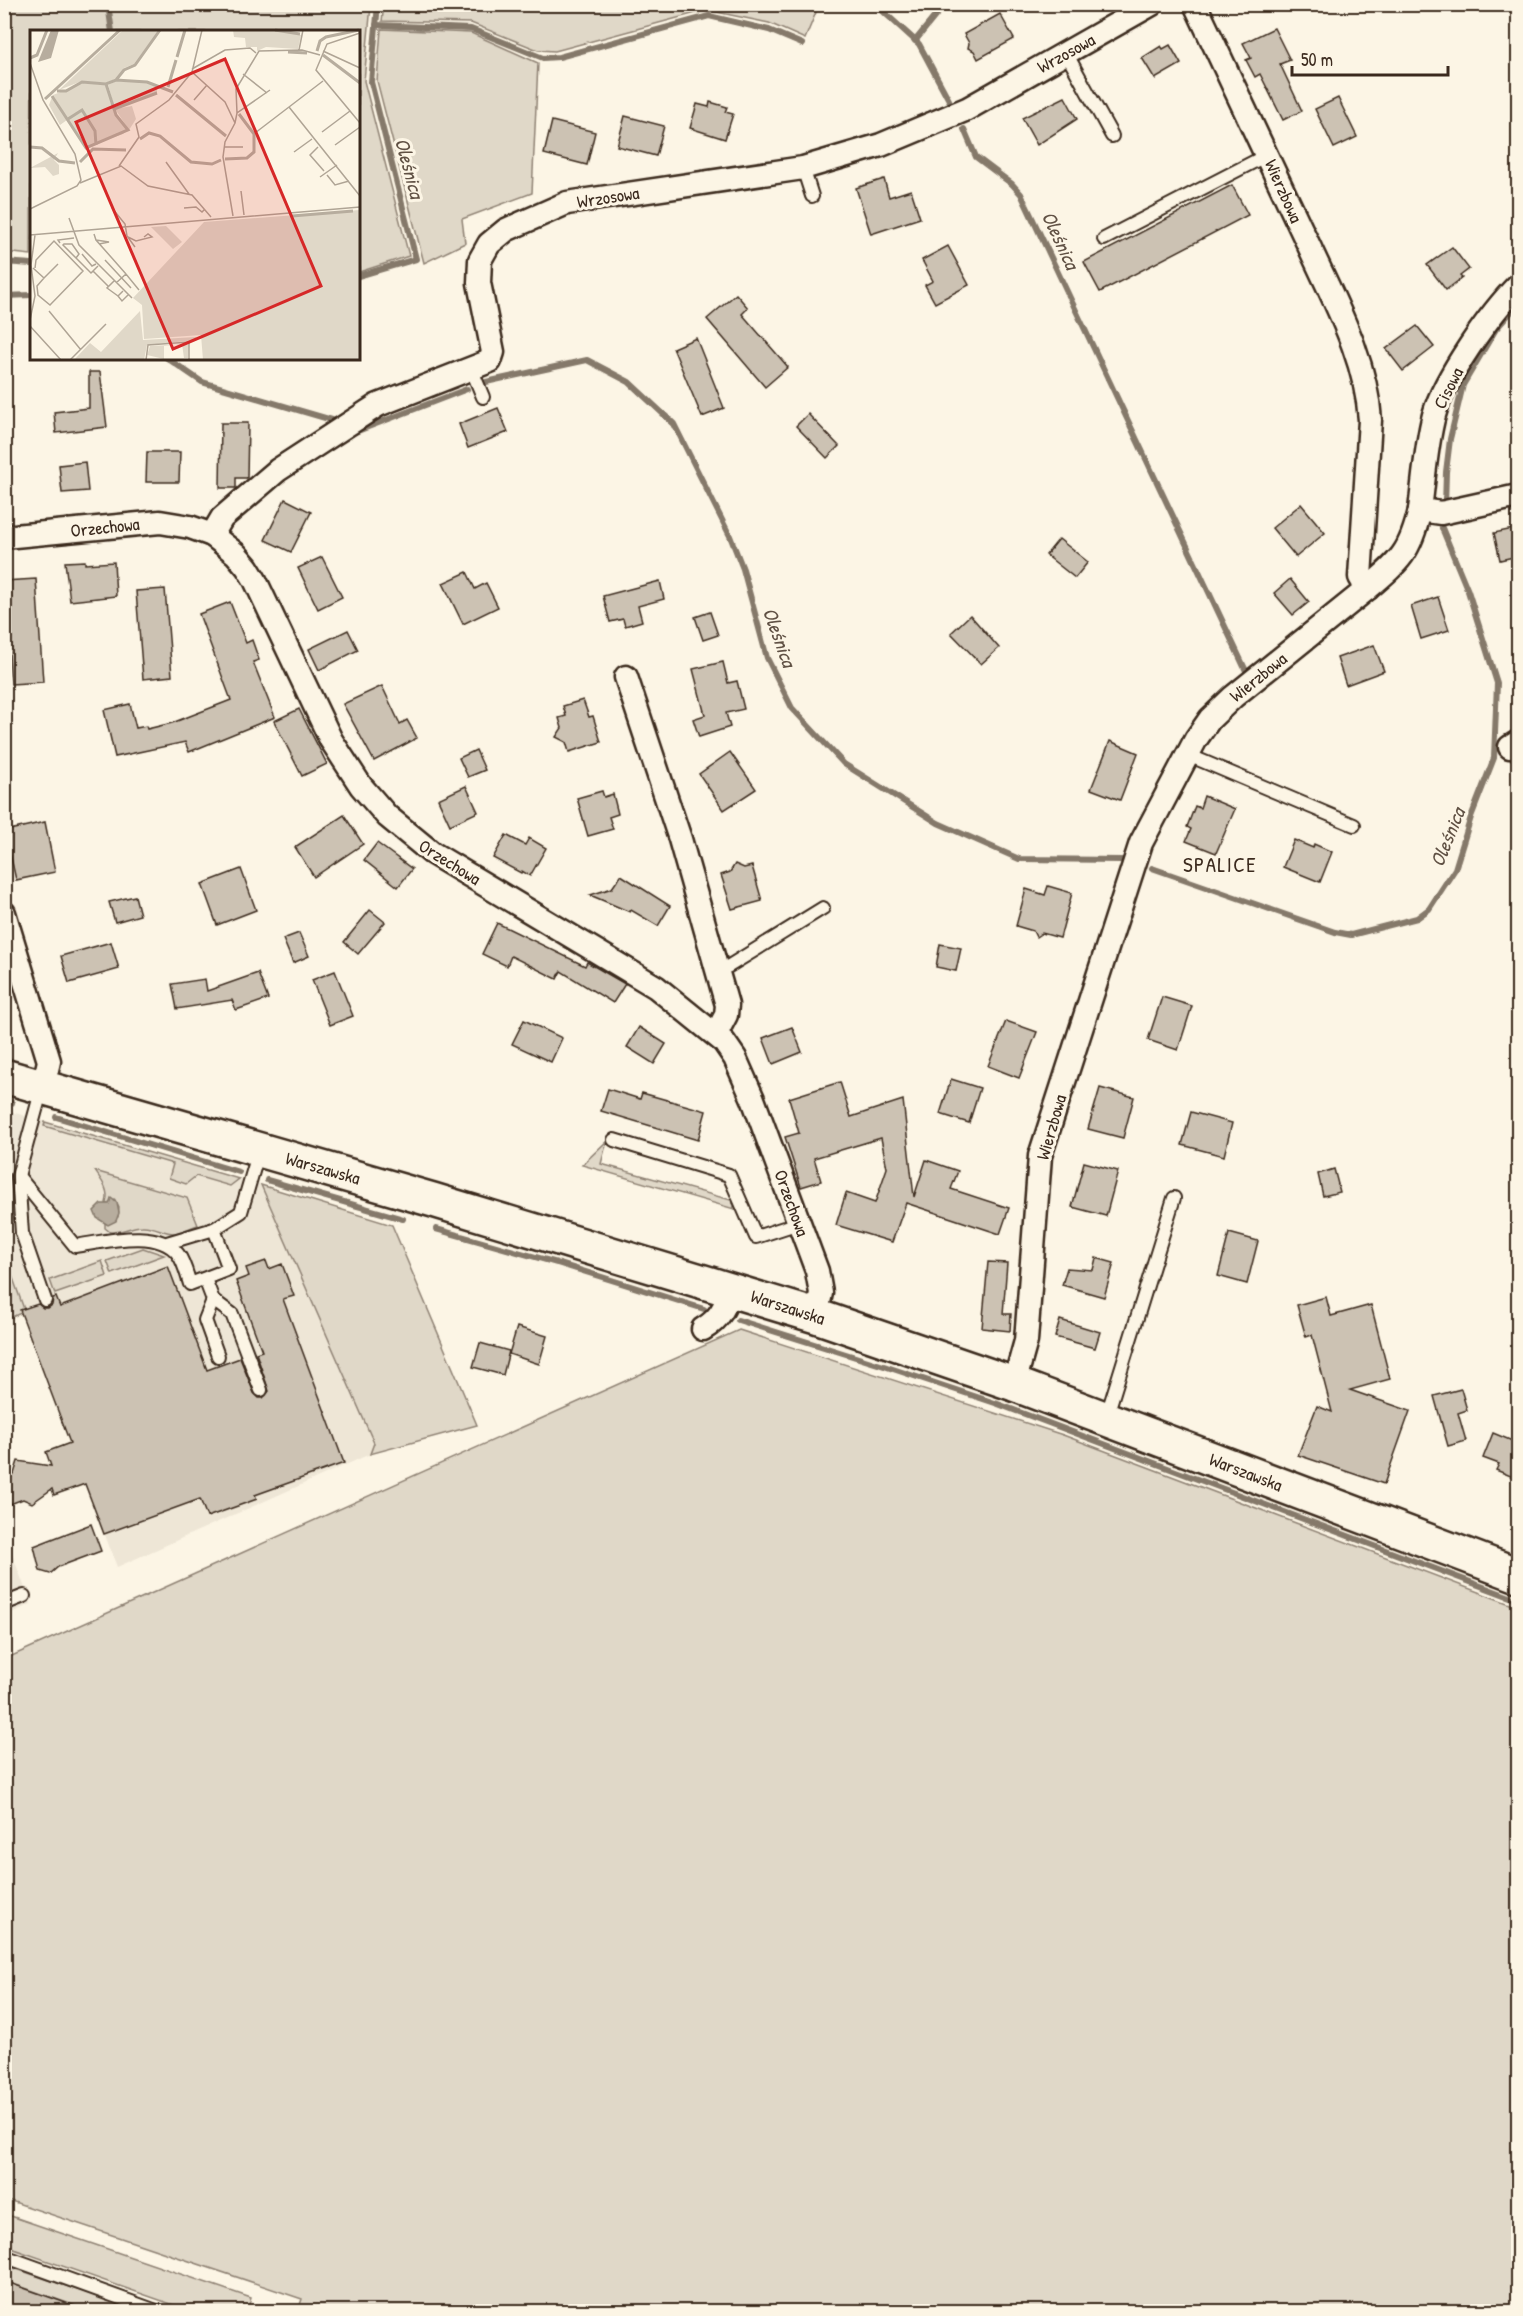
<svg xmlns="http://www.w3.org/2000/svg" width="1523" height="2316" font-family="'Patrick Hand',sans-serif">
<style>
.built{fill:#eee6d6}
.green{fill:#e0d8c8;stroke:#8e8173;stroke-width:1.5}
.water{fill:#b7ad9e;stroke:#85796b;stroke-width:1.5}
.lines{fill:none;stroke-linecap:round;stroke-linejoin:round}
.stream{stroke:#85796b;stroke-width:6}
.building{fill:#ccc2b3;stroke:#3b2a1e;stroke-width:1.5}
.service-casing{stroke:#3b2a1e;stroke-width:16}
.minor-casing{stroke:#3b2a1e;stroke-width:27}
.secondary-casing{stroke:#3b2a1e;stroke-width:38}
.service{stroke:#fcf5e5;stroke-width:12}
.minor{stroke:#fcf5e5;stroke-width:22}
.secondary{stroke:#fcf5e5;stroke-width:33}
.labels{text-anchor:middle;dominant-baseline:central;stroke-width:6;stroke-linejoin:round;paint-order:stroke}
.street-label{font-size:18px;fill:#3b2a1e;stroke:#fcf5e5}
.water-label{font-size:20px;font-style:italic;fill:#605144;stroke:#fcf5e5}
.quarter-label{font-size:21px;letter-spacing:1.5px;fill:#3b2a1e;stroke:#fcf5e5}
.inset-river{fill:none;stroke:#b7ad9e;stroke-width:3}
.inset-road{fill:none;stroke:#afa495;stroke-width:1.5}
.view{fill:#d62828;fill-opacity:0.15;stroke:#d62828;stroke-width:3}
.inset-edge{fill:none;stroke:#3b2a1e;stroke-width:3}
</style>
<rect width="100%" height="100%" fill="#fcf5e5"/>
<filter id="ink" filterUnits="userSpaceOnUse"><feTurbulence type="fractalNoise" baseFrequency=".0167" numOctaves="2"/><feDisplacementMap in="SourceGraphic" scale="12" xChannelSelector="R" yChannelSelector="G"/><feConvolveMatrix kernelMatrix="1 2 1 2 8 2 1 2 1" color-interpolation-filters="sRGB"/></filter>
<g filter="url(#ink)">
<g class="built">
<polygon points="5,1110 261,1185 374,1443 370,1454 117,1567 22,1314 5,1320"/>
<polygon points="4,1533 31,1604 5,1616 4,1616"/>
</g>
<g class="green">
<polygon points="4,5 371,5 364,81 409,256 359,272 358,32 32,32 31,255 5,252"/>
<polygon points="384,5 384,4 819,5 805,39 769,23 707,10 555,51 538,50 471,23 382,21"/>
<polygon points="381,29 471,33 538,63 532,193 462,219 465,243 424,263 377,81"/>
<polygon points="45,1122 239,1179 230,1186 196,1176 186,1184 169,1178 173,1164 44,1126"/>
<polygon points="607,1141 601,1164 731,1200 734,1209 582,1165"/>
<path d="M95 1171 187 1198 198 1225C191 1227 182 1232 175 1233 165 1234 154 1225 142 1226 130 1226 123 1233 110 1232L105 1228V1221L118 1217 119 1208 115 1200 109 1205 106 1203C110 1191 102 1181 95 1171Z"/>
<polygon points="261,1185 392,1225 477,1425 370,1454 374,1443"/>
<polygon points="143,1248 164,1255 112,1274 107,1261"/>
<polygon points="4,1253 24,1309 21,1313 5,1320"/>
<polygon points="102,1261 107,1276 55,1294 50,1280"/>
<polygon points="739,1330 1063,1435 1518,1607 1518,2311 298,2311 302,2299 5,2199 5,1659"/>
<polygon points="5,2214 251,2298 247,2311 191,2311 5,2246"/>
<polygon points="5,2265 139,2311 90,2311 5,2281"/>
</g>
<polygon class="water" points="111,1198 117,1203 119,1213 116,1221 108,1225 97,1218 94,1211 101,1204 109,1204"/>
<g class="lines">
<g class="stream">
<polyline points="108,4 112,32"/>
<polyline points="875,4 919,44 949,100"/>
<polyline points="376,25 471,29 543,58 559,57 709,16 769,30 802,44"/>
<polyline points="915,41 945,4"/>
<polyline points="964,129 976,157 1012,184 1021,194 1247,673"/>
<polyline points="4,262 32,264"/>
<polyline points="358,276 416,259 371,82 378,4"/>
<polyline points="4,296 32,295"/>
<polyline points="167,358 202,382 332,420"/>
<polyline points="486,382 587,360 629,382 674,424 730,536 743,569 767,658 792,708 844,764 938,823 1019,859 1122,860"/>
<polyline points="355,432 467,389"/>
<polyline points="1445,506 1446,472 1450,439 1463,385 1496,329 1518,304"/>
<polyline points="1152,868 1335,932 1351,935 1417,918 1429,909 1455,869 1471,817 1494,758 1497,683 1468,591 1442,528"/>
<polyline points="4,1100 12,1103"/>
<polyline points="56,1117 239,1172"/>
<polyline points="267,1180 403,1219"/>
<polyline points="436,1229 557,1263 704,1309"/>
<polyline points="738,1320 884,1366 998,1404 1518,1600"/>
</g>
</g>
<g class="building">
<polygon points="1000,14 1014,39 978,59 974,51 968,48 969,43 964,34"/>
<polygon points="1274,28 1290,60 1280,64 1302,111 1283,120 1260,74 1255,77 1246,60 1251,58 1243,43"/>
<polygon points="1170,45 1181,64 1155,79 1142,58 1161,46 1163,49"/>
<polygon points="1065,97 1077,119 1037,145 1022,118"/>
<polygon points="1338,98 1357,137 1334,148 1315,109"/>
<polygon points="710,102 727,107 725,112 733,114 725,139 690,128 697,104 709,107"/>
<polygon points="625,116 664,126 656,156 617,146"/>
<polygon points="552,121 595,132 587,165 544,154"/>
<polygon points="884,179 889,197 911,190 920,218 871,234 856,188"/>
<polygon points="1232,185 1248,215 1100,292 1084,262"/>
<polygon points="948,246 969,285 935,303 925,285 933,281 922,260"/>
<polygon points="1452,247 1469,269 1460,276 1462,278 1446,290 1427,265"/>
<polygon points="736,294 748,308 742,314 788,367 765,387 707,319"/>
<polygon points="1417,326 1434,347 1403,371 1386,349"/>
<polygon points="696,338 724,408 702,417 673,348"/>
<polygon points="89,372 100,372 107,427 56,433 54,412 89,408"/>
<polygon points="498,408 508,432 468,448 459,424"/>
<polygon points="808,414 839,446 827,458 796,426"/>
<polygon points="221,423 248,423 247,478 236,478 236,488 220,488"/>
<polygon points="147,452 180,452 179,482 146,482"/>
<polygon points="85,462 88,491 62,493 59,465"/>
<polygon points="285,499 311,512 291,552 265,540"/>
<polygon points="1301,504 1325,533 1296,557 1272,528"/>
<polygon points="1518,528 1518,556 1500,560 1494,533"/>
<polygon points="1059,539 1088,562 1075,578 1046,555"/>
<polygon points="322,557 342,597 318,609 298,568"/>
<polygon points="85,561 85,564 114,562 116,596 70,601 65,562"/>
<polygon points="467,572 475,589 486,583 498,607 463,624 443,583"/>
<polygon points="36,579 43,682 11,684 4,581"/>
<polygon points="1290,579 1309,602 1293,615 1274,593"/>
<polygon points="660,581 664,599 638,606 642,621 625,626 623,619 610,622 603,596"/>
<polygon points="165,589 172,676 143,679 136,591"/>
<polygon points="1438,597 1449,630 1421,639 1411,606"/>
<polygon points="230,602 246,643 252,640 259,660 253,662 275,717 189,752 185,742 115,757 104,710 130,704 136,728 146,726 147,729 172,723 231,700 199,614"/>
<polygon points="710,612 718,635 703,640 695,617"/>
<polygon points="970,615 999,648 981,664 951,633"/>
<polygon points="348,630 358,650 319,670 309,649"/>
<polygon points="1374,645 1384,671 1346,685 1337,658"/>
<polygon points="723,662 728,683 737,681 744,709 726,713 730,727 699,737 693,719 705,715 693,669"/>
<polygon points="382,686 400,724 407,720 417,738 374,761 343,704"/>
<polygon points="583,700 589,717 593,716 601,742 569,752 566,742 556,737 562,728 559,718 566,716 563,706"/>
<polygon points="299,709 327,764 302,776 274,721"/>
<polygon points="1110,741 1138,753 1120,800 1091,789"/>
<polygon points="476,750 485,770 468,777 459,758"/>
<polygon points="730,752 756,789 724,810 699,774"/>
<polygon points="466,786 478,812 450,825 438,799"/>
<polygon points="602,791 604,797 613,794 618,814 609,817 613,829 588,836 577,798"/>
<polygon points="1204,796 1235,809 1216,853 1186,841 1191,829 1187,827 1195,806 1200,808"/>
<polygon points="344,815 363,844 314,877 295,847"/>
<polygon points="45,822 55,872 16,880 5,831"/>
<polygon points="506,835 525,845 529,838 546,848 530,876 522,871 521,873 493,858"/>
<polygon points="1294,840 1313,848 1314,844 1332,852 1320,882 1283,867"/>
<polygon points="377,843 412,869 398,887 364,860"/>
<polygon points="735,864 744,868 752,866 762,901 732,909 721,875 730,872"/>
<polygon points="241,869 256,910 217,925 202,884"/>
<polygon points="621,875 670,906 658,926 631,910 630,912 590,895 612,888"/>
<polygon points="1048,886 1072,893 1060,938 1042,933 1036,937 1033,931 1016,926 1026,889 1045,895"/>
<polygon points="135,896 140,915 115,922 109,902"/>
<polygon points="370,910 385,922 358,954 344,942"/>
<polygon points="497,923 585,966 587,962 625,984 613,1003 561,971 557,979 511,956 507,966 482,954"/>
<polygon points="299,933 309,956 293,963 283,939"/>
<polygon points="111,942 119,969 69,983 61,956"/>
<polygon points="940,944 961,948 956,971 936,967"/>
<polygon points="335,971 353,1016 330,1025 312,980"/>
<polygon points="258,973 268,999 236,1010 232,1000 177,1009 172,984 205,979 207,991"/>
<polygon points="1162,997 1192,1006 1178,1050 1148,1040"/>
<polygon points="524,1020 562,1038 551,1062 512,1044"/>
<polygon points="1006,1021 1037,1032 1019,1078 988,1066"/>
<polygon points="639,1027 666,1044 654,1064 627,1047"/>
<polygon points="792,1027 802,1052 773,1064 763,1038"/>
<polygon points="951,1079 980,1088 969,1123 940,1114"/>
<polygon points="840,1082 851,1117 903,1100 914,1197 926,1160 958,1171 951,1189 1009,1208 1000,1234 906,1203 892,1242 836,1225 846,1193 875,1203 887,1168 881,1138 814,1158 821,1181 801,1187 785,1137 799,1133 789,1098"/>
<polygon points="1100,1088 1134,1097 1123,1138 1088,1129"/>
<polygon points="608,1089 640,1099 642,1093 706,1111 698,1140 601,1111"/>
<polygon points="1191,1112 1232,1123 1224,1156 1182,1145"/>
<polygon points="1084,1162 1118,1171 1106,1216 1072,1207"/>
<polygon points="1334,1169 1340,1192 1323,1196 1318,1174"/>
<polygon points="1229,1233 1258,1241 1247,1284 1218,1276"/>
<polygon points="1096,1258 1114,1263 1104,1297 1062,1285 1067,1268 1093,1270"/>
<polygon points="266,1261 269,1269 282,1264 294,1296 283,1299 344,1463 255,1495 257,1499 207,1517 200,1499 104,1534 85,1484 54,1495 52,1489 32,1503 23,1499 10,1504 4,1488 4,1477 14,1474 18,1461 51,1466 46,1452 70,1443 20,1310 38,1304 43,1308 48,1308 52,1305 53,1298 56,1297 60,1307 168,1266 207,1370 240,1358 254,1393 259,1398 263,1398 269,1391 256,1353 262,1351 236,1281 249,1276 246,1268"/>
<polygon points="988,1262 1007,1263 1003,1314 1011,1314 1010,1331 982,1328"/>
<polygon points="1326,1297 1331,1316 1371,1305 1390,1379 1350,1390 1410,1411 1384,1484 1298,1455 1317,1406 1332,1412 1312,1335 1306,1337 1297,1305"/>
<polygon points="1060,1320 1100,1332 1095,1348 1055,1337"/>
<polygon points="517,1327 547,1336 539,1364 509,1354"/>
<polygon points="480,1343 509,1351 503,1375 473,1367"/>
<polygon points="1461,1389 1467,1410 1458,1413 1466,1441 1448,1446 1434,1396"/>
<polygon points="1493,1433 1515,1442 1513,1445 1518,1447 1518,1479 1496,1470 1499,1464 1483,1458"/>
<polygon points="91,1524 101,1551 58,1567 50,1574 40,1571 34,1546"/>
<polygon points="4,2281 83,2309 83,2312 4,2312"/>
</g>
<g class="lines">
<g class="service-casing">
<g id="service">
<polyline points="1066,53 1112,136"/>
<polyline points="803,168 812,196"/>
<polyline points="1104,239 1267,155"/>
<polyline points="471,368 483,397"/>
<polyline points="1188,755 1354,825"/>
<polyline points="717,970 729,966 823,908"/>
<polyline points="42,1088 18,1176 22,1233 45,1300"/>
<polyline points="614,1140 729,1175 756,1237 799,1223"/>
<path d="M18 1176 75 1246C104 1242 158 1227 178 1254 184 1262 187 1275 190 1284L229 1269 214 1229 167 1243"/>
<polyline points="214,1229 241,1212 259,1151"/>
<polyline points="205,1279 213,1300 232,1314 261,1390"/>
<polyline points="213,1300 205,1320 218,1356"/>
<polyline points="1106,1418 1174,1198"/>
<polyline points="4,1604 24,1596"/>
<polyline points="4,2256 159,2312"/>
</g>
</g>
<g class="minor-casing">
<g id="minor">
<path d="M1420 510C1424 479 1426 445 1434 415 1444 378 1491 312 1518 285"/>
<polyline points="212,535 222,518 278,470 367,412 378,405 490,361 493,352 479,283 480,260 489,244 506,230 567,203 803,168 881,145 967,109 1152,4"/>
<polyline points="4,537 160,522 190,527 212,535 236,554 247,567 255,580 331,740 361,786 387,816 432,853 656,987 724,1042 735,1058 753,1099 817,1271 821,1293 816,1316"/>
<path d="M1367 589C1400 561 1410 553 1420 510L1441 513 1518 496"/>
<polyline points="626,677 680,839 727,1005 726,1015 716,1034"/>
<polyline points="1510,747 1518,742"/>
<polyline points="4,913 49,1061 43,1087"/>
<path d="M703 1329C720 1319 725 1307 731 1289"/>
<path d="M1014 1384 1026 1341 1040 1156 1141 843 1196 739 1210 719 1233 697 1367 589 1360 577 1370 420C1366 358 1335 303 1310 248 1272 167 1234 86 1195 4"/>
</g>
</g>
<g class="secondary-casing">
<polyline id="secondary" points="4,1076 433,1200 816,1316 1014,1384 1518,1575"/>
</g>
<use href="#service" class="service"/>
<use href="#minor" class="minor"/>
<use href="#secondary" class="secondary"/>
</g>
</g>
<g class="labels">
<g class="street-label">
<text transform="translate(1066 53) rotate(-29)">Wrzosowa</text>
<text transform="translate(1284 191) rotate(66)">Wierzbowa</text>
<text transform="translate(608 197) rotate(-9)">Wrzosowa</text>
<text transform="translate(1448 388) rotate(-63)">Cisowa</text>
<text transform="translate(105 527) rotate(-6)">Orzechowa</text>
<text transform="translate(1258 677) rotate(-39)">Wierzbowa</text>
<text transform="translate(450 862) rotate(32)">Orzechowa</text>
<text transform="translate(1051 1127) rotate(-74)">Wierzbowa</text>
<text transform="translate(323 1168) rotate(16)">Warszawska</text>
<text transform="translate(792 1203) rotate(70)">Orzechowa</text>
<text transform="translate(788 1307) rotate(18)">Warszawska</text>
<text transform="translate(1246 1472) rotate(21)">Warszawska</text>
</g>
<g class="water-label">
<text transform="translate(410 168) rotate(75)">Oleśnica</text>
<text transform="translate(1061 240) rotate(65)">Oleśnica</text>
<text transform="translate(780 637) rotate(70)">Oleśnica</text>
<text transform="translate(1447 837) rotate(-68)">Oleśnica</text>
</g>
<g class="quarter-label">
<text x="1220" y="864">SPALICE</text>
</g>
</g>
<g transform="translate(30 30)">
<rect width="330" height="330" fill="#fcf5e5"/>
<path d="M93 0H129L104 34 94 38 87 48 76 53 52 51 29 60ZM203 0H241L271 5 268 19 236 17 227 21V17H216L215 8 204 7ZM86 51 115 52 127 55V63L85 79 78 55ZM53 53 76 55 85 85 97 100 93 104 56 117 23 65ZM22 67 37 90 30 95 19 75ZM102 76 106 89 99 100 85 79ZM28 123 24 130 29 135V144L23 146 15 137 0 138ZM330 180V330H173L171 305 114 309 112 275 103 268 174 192ZM136 196 152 212 143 219 121 197ZM110 281 113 310 166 307 167 310 117 315 114 330H44L60 313 71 322ZM152 314 134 316V329L117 325 120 316 159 314 158 328H154Z" fill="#e0d8c8"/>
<path d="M21 0H29L21 28 8 32Z" fill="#b7ad9e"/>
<path class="inset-river" d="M245 0 270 4M287 21 290 11 296 7 329 0M258 22 277 23M293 25 330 53M147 27 155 0M0 28 7 25 17 0M86 50 94 40 105 35 130 0M138 57 146 30M27 61H36L52 52 76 54 86 50 117 52 143 62M146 65 196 106M22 66 56 118 98 100 86 85 76 54M15 69 90 0M84 79 127 63M38 89 52 80 65 101 66 115M110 109 119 103 130 106 161 132 182 134 191 130M0 117 12 118 29 131 45 133M195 129 217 128 224 122V104L209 84M50 132 63 119 96 120M262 186 323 181"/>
<path class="inset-road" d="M172 0 162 42 195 72 205 93 195 112 193 127 203 186M330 3 297 14 286 40 330 93M269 20 273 0M293 21 330 38M0 33 13 70 45 124 51 150 47 156 0 179M162 39 195 20 220 18 226 23M213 44 237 63M164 70 177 55M259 77 330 166M207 83 206 59 229 21 272 20 290 25M205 93 207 83 240 60M292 102 320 81M225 103 293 51M305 115 330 97M194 117H213M288 117 280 125 294 141M264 122 282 109M136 132 159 164M89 136 109 107 106 94 139 70 162 42M297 145 305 155 319 151M290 147 307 135M50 153 91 136 118 156 162 165 181 187M211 161 214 185M82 178 95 194 97 206 105 217M154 178 166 177 172 182 175 179M39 188 49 215 102 268M64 204 66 210 96 244M0 205 330 177M98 207 106 211 122 207 118 204 114 207M66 210 79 212 69 214M30 213 28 210 44 208M52 224 62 236 66 234M46 228 49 224 42 214H34L33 215 61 243 68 236M75 230 101 258M3 238 14 248 28 234M5 238 6 230 24 211 53 241 20 275 8 265 7 256 14 248M63 241 78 256M84 251 77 258 88 266M86 253 96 244 109 260M93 261 88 266 92 271 98 265M19 281 51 320M0 290 5 266 1 235 5 205M0 296 31 330M40 330 76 294M116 330 118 315 159 312V330"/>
<path class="view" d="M195 29 291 256 143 319 46 92Z"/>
<rect width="330" height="330" class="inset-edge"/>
</g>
<rect width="1523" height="2316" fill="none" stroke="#fcf5e5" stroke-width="24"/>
<rect x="12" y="12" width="1499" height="2292" fill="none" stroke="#3b2a1e" stroke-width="2" filter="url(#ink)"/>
<path d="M1292 66v9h156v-9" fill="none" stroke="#3b2a1e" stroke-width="3"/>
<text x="1301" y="66" font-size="18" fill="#3b2a1e" stroke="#fcf5e5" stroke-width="4.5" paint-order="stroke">50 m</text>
</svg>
